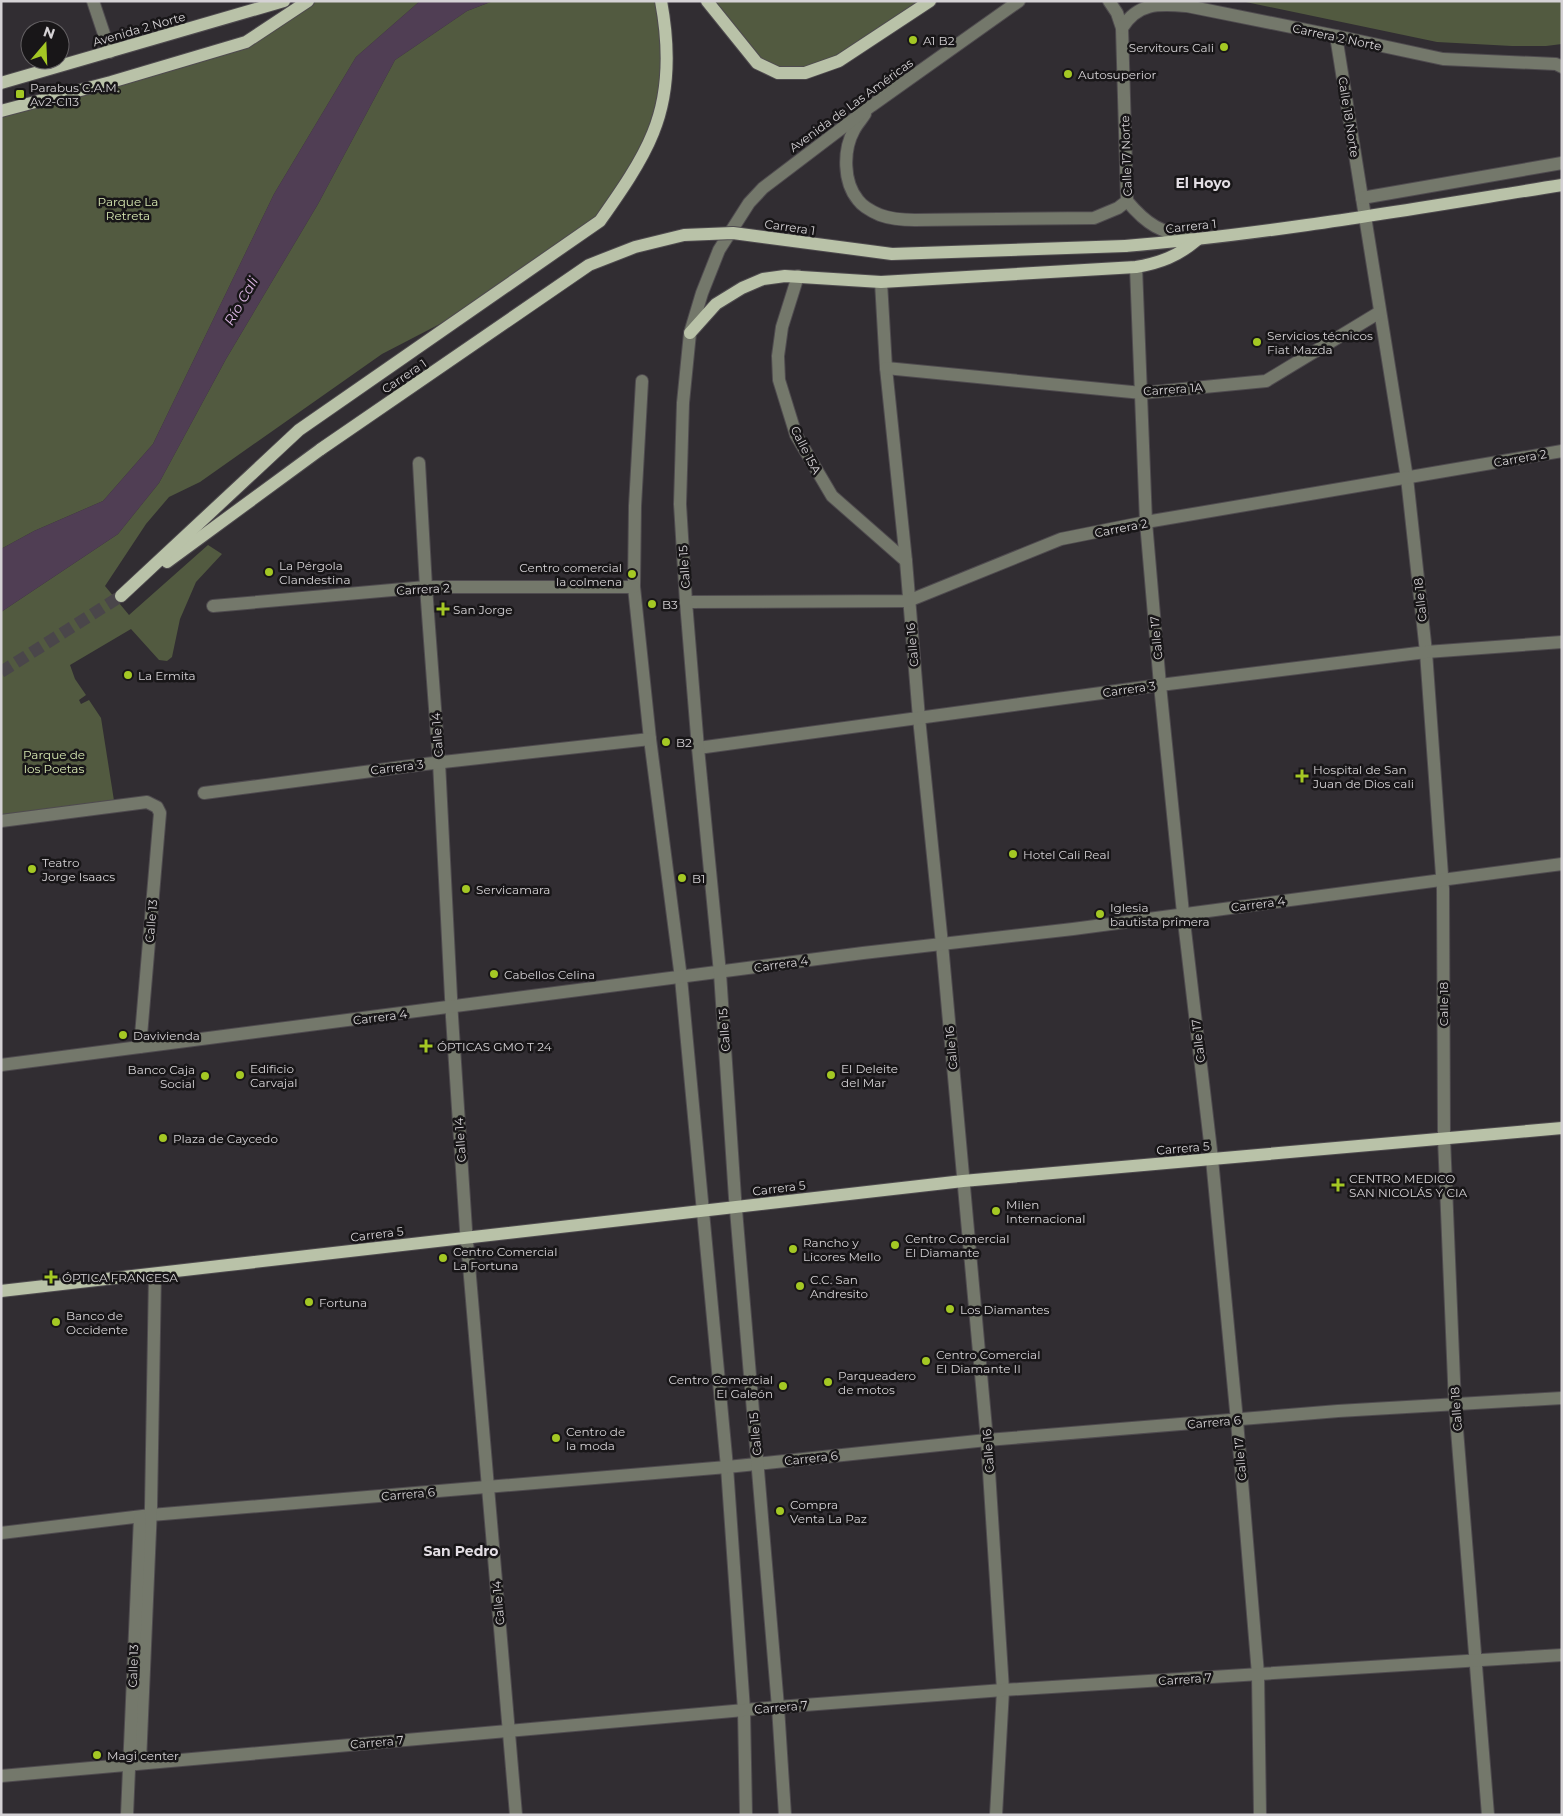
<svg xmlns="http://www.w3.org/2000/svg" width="1563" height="1816" font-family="Montserrat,sans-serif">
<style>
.green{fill:#525a40}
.water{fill:#503e54}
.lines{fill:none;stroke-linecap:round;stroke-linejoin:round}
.major-tunnel{stroke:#4a464a;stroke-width:12;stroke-dasharray:12 6;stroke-linecap:butt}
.minor-casing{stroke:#4f4b4f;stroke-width:14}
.major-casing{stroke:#4f4b4f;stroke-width:14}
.minor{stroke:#74786b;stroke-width:12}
.major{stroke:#b9c2a8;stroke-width:12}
.major-bridge-casing{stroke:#4f4b4f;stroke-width:14;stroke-linecap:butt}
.major-bridge{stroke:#b9c2a8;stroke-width:12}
.poi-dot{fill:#a4c824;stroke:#181618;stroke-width:2}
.labels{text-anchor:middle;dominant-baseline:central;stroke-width:5;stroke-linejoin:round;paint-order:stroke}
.street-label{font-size:12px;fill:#d5d2d5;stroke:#181618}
.poi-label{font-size:12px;fill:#d5d2d5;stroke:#181618;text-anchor:start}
.park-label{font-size:12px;fill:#d5e6b0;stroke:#181618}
.neighbourhood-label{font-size:14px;font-weight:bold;fill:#e3dee4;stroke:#181618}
.water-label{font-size:14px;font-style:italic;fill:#d9b4e1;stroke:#181618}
</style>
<rect width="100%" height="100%" fill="#312d32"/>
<g class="green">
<polygon points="308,1 420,1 356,57 274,194 153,444 103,501 34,531 1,549 1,111 246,42"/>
<polygon points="493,1 661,1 667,46 653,133 600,221 488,299 382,354 200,482 169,497 146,524 105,586 129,615 208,545 222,554 196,582 180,619 172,657 167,661 159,660 131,629 70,665 75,679 86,695 79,700 81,704 89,700 101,718 115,807 1,821 1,612 118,534 159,483 226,359 318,204 395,60 467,11"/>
<polygon points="707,1 930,1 805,73 757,63"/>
<polygon points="1241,1 1562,1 1562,44 1546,46 1512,46 1437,42"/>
</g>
<polygon class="water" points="420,1 493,1 467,11 395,60 318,204 226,359 159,483 118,534 1,612 1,549 34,531 103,501 153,444 274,194 356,57"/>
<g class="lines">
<polyline class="major-tunnel" points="1,672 121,596"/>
<g class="minor-casing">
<g id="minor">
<polyline points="93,1 110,52"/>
<path d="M1109 1 1117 13 1122 28 1127 201C1148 226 1160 231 1191 239"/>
<path d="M1122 28C1138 2 1159 4 1187 6L1336 36 1443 59 1556 64 1562 67"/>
<polyline points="1336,36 1407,478 1426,652 1443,889 1444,1138 1455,1405 1488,1815"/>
<path d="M865 114C862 119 857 124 854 130 843 150 843 182 858 200 863 207 873 212 880 215 891 219 903 220 915 220L1094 218 1118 208 1127 201"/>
<polyline points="1362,198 1562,163"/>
<polyline points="1136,267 1146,522 1160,685 1183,913 1212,1159 1237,1421 1258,1674 1260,1815"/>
<polyline points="798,276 782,327 778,356 779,380 796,435 832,496 906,561"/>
<polyline points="881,282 886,368 906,561 919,718 942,944 987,1440 1003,1690 996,1815"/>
<polyline points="886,368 1142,393 1266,381 1380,312"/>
<polyline points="642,381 635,506 634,587 650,739 681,978 727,1467 744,1710 746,1815"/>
<polyline points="419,463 426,587 439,762 452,1017 466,1230 516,1815"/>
<polyline points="686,602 908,601 1061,539 1146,522 1562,451"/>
<polyline points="213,606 426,587 634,587"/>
<polyline points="698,748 1160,685 1426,652 1562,642"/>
<polyline points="204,793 425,764 650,739"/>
<polyline points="1,821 147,802 157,807 160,813 140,1047"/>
<polyline points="1,1065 863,953 1073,929 1562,864"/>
<polyline points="1,1533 151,1515 727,1467 987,1440 1338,1411 1562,1398"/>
<polyline points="140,1762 151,1507 155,1274"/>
<polyline points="1,1776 778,1707 1003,1690 1562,1655"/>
<polyline points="127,1815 140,1517"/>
<polyline points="785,1815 778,1707 735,1198 720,973 698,748 686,602 680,504 683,403 690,333 702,293 719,250 749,203 763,188 871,106 1019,1"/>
</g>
</g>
<g class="major-casing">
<g id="major">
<polyline points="707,1 757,63 778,73 805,73 839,61 930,1"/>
<polyline points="1,83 284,1"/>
<polyline points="1,111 111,82 246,42 308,1"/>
<path d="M1125 246C1271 234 1417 208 1562 185"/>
<path d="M690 333 716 304 742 288 763 279 785 276 881 282 1136 267C1160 263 1178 256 1197 240"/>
<polyline points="167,562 321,449"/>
<path d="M121 596 299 430 600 221C619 194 641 163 653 133 670 92 669 44 661 1"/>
<polyline points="1,1291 963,1181 1562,1128"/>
</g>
</g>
<use href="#minor" class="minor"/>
<use href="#major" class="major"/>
<g class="major-bridge-casing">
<polyline id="major-bridge" points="321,449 589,265 635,247 684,235 733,233 892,254 1125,246"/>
</g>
<use href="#major-bridge" class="major-bridge"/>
</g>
<g class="poi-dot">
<circle cx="913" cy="40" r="5"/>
<circle cx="1224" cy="47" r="5"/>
<circle cx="1068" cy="74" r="5"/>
<rect x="15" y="89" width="10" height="10" rx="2.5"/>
<circle cx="1257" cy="342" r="5"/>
<circle cx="269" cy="572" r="5"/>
<circle cx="632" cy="574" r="5"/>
<circle cx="652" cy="604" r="5"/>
<path d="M440.5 601.5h5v5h5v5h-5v5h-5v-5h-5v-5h5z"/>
<circle cx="128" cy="675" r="5"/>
<circle cx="666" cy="742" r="5"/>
<path d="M1299.5 768.5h5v5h5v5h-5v5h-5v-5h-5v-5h5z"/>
<circle cx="1013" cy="854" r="5"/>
<circle cx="32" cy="869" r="5"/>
<circle cx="682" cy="878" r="5"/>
<circle cx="466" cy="889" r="5"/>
<circle cx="1100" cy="914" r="5"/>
<circle cx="494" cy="974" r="5"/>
<circle cx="123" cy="1035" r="5"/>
<path d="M423.5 1038.5h5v5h5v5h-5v5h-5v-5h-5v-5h5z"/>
<circle cx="240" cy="1075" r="5"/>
<circle cx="831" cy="1075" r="5"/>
<circle cx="205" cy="1076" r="5"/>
<circle cx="163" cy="1138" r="5"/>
<path d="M1335.5 1177.5h5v5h5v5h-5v5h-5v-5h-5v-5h5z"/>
<circle cx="996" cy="1211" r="5"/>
<circle cx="895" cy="1245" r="5"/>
<circle cx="793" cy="1249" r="5"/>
<circle cx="443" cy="1258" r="5"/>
<path d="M48.5 1269.5h5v5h5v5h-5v5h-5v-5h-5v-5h5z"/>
<circle cx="800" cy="1286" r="5"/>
<circle cx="309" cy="1302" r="5"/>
<circle cx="950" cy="1309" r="5"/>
<circle cx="56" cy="1322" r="5"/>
<circle cx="926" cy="1361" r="5"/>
<circle cx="828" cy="1382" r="5"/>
<circle cx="783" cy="1386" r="5"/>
<circle cx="556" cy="1438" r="5"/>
<circle cx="780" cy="1511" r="5"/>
<circle cx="97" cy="1755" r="5"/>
</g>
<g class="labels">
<g class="street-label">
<text transform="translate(139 29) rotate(-16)">Avenida 2 Norte</text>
<text transform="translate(1337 37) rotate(12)">Carrera 2 Norte</text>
<text transform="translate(851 105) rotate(-36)">Avenida de Las Américas</text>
<text transform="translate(1349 117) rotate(81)">Calle 18 Norte</text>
<text transform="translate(1126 156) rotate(-92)">Calle 17 Norte</text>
<text transform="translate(1191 226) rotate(-6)">Carrera 1</text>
<text transform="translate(790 227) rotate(8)">Carrera 1</text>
<text transform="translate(404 376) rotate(-34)">Carrera 1</text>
<text transform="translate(1173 389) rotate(-4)">Carrera 1A</text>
<text transform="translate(806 450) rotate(63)">Calle 15A</text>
<text transform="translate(1520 458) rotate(-10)">Carrera 2</text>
<text transform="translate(1121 528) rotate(-11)">Carrera 2</text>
<text transform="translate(684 567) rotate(-94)">Calle 15</text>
<text transform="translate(423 589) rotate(-3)">Carrera 2</text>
<text transform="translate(1420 600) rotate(-96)">Calle 18</text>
<text transform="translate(1156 638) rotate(-95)">Calle 17</text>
<text transform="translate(912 645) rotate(-95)">Calle 16</text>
<text transform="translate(1129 689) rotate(-8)">Carrera 3</text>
<text transform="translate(437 735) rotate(-94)">Calle 14</text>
<text transform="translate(397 767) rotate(-7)">Carrera 3</text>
<text transform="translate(1258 904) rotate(-7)">Carrera 4</text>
<text transform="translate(151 921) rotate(-85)">Calle 13</text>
<text transform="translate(781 964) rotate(-8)">Carrera 4</text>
<text transform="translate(1443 1004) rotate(-90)">Calle 18</text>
<text transform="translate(380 1017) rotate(-7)">Carrera 4</text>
<text transform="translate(724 1030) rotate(-94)">Calle 15</text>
<text transform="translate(1198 1041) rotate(-97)">Calle 17</text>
<text transform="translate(951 1048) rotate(-95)">Calle 16</text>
<text transform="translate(460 1140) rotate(-94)">Calle 14</text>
<text transform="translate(1183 1148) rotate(-5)">Carrera 5</text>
<text transform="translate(779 1188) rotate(-7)">Carrera 5</text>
<text transform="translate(377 1234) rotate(-7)">Carrera 5</text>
<text transform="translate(1456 1409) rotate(-94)">Calle 18</text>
<text transform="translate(1214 1422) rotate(-5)">Carrera 6</text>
<text transform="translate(755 1434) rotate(-95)">Calle 15</text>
<text transform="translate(988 1451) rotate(-94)">Calle 16</text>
<text transform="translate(811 1458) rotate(-6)">Carrera 6</text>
<text transform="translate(1240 1459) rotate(-95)">Calle 17</text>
<text transform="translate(408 1494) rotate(-5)">Carrera 6</text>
<text transform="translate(498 1603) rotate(-95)">Calle 14</text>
<text transform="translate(133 1666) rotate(-88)">Calle 13</text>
<text transform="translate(1185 1679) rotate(-4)">Carrera 7</text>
<text transform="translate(781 1707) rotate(-5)">Carrera 7</text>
<text transform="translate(377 1742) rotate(-5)">Carrera 7</text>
</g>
<g class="poi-label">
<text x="923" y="40">A1 B2</text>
<text x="1214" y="47" text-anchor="end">Servitours Cali</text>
<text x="1078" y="74">Autosuperior</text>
<text x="30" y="87">Parabus C.A.M.<tspan x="30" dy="14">Av2-Cl13</tspan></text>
<text x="1267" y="335">Servicios técnicos<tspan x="1267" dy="14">Fiat Mazda</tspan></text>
<text x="279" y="565">La Pérgola<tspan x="279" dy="14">Clandestina</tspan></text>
<text x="622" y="567" text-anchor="end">Centro comercial<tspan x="622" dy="14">la colmena</tspan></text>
<text x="662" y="604">B3</text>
<text x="453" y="609">San Jorge</text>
<text x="138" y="675">La Ermita</text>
<text x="676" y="742">B2</text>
<text x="1313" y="769">Hospital de San<tspan x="1313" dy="14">Juan de Dios cali</tspan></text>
<text x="1023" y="854">Hotel Cali Real</text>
<text x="42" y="862">Teatro<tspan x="42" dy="14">Jorge Isaacs</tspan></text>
<text x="692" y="878">B1</text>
<text x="476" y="889">Servicamara</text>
<text x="1110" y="907">Iglesia<tspan x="1110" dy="14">bautista primera</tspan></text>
<text x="504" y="974">Cabellos Celina</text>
<text x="133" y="1035">Davivienda</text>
<text x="437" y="1046">ÓPTICAS GMO T 24</text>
<text x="250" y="1068">Edificio<tspan x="250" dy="14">Carvajal</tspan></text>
<text x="841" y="1068">El Deleite<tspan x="841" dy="14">del Mar</tspan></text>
<text x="195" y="1069" text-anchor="end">Banco Caja<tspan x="195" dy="14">Social</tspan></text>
<text x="173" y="1138">Plaza de Caycedo</text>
<text x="1349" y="1178">CENTRO MEDICO<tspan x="1349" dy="14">SAN NICOLÁS Y CIA</tspan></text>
<text x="1006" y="1204">Milen<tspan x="1006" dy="14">Internacional</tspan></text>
<text x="905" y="1238">Centro Comercial<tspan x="905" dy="14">El Diamante</tspan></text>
<text x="803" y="1242">Rancho y<tspan x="803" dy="14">Licores Mello</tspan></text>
<text x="453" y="1251">Centro Comercial<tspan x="453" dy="14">La Fortuna</tspan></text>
<text x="62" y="1277">ÓPTICA FRANCESA</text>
<text x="810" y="1279">C.C. San<tspan x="810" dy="14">Andresito</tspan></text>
<text x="319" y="1302">Fortuna</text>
<text x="960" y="1309">Los Diamantes</text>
<text x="66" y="1315">Banco de<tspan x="66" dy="14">Occidente</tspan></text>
<text x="936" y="1354">Centro Comercial<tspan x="936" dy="14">El Diamante II</tspan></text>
<text x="838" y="1375">Parqueadero<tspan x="838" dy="14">de motos</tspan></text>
<text x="773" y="1379" text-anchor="end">Centro Comercial<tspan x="773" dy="14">El Galeón</tspan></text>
<text x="566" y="1431">Centro de<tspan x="566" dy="14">la moda</tspan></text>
<text x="790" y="1504">Compra<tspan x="790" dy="14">Venta La Paz</tspan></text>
<text x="107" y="1755">Magi center</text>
</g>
<g class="park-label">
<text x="128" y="201">Parque La<tspan x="128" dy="14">Retreta</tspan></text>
<text x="54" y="754">Parque de<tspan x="54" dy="14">los Poetas</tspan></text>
</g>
<g class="neighbourhood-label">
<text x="1203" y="183">El Hoyo</text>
<text x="461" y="1551">San Pedro</text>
</g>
<g class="water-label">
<text transform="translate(241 301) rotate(-60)">Río Cali</text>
</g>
</g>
<rect width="1563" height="1816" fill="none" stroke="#d5d2d5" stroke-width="5"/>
<g transform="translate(45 45) rotate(19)"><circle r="24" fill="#181618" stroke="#646164"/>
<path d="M0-4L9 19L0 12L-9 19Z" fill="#a4c824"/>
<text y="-8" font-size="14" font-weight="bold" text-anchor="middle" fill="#d5d2d5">N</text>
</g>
</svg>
